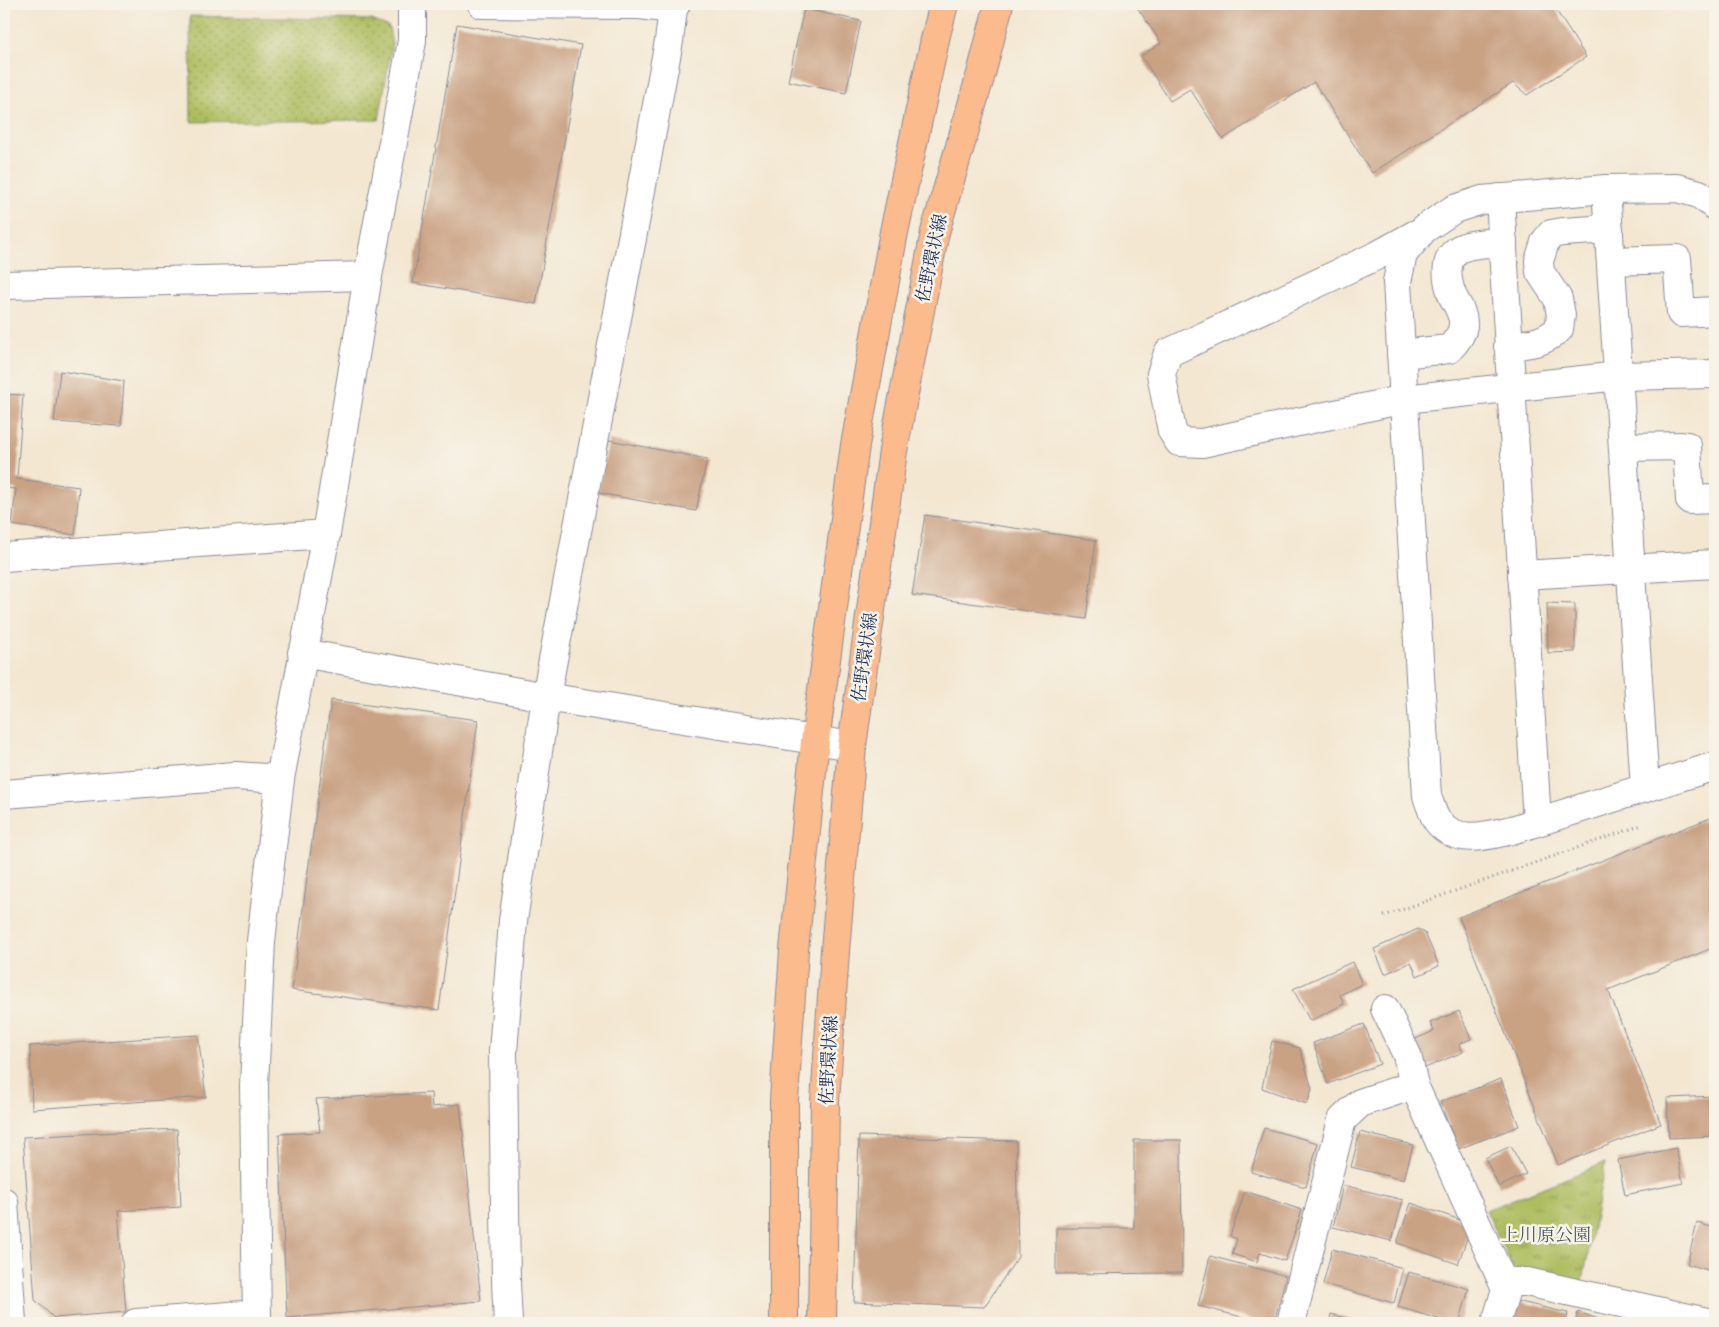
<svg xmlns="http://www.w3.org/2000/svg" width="1719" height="1327" font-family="'EB Garamond','Noto Serif JP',serif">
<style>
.grass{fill:url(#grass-dots);stroke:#64765e}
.park{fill:url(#park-tufts);stroke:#64765e}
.building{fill:#c9a183}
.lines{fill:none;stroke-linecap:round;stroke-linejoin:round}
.minor-casing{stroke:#878b98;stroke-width:30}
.major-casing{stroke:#878b98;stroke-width:30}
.path{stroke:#878b98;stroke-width:3;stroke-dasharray:1 4;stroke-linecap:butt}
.minor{stroke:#fff;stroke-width:28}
.major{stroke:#fbbb8d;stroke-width:28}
.labels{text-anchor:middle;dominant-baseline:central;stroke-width:5;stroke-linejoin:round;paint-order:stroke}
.street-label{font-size:18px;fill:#1b2f5e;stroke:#f7f3e8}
.park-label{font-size:18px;fill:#475a5e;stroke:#f7f3e8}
</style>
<defs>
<pattern id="grass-dots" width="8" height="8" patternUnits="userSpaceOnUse" patternTransform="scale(1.25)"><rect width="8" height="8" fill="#aebd5f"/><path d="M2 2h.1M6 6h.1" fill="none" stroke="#8d9a52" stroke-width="1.8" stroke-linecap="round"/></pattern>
<pattern id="park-tufts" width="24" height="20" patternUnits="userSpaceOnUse" patternTransform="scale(1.25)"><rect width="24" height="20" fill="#aebd5f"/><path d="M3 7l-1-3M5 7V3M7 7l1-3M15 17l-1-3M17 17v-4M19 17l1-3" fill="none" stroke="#8d9a52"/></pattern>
</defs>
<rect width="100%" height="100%" fill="#f7f3e8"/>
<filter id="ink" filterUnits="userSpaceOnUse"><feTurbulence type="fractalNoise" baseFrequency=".02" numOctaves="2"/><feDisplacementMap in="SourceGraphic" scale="10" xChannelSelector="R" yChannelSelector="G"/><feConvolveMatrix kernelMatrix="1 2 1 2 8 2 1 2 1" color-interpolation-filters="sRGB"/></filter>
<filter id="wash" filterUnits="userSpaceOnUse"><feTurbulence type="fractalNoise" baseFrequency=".0096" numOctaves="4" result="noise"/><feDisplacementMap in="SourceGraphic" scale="20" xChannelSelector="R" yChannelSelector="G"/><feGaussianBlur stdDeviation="1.12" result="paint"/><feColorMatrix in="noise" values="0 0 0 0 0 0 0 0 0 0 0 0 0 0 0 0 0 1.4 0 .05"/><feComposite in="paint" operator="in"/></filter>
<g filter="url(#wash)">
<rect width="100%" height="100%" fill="#f3e7d1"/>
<polygon class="grass" points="190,16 372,20 389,27 392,44 379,120 191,122"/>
<polygon class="park" points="1605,1163 1582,1286 1536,1277 1513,1268 1486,1210"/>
<g id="blocks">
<g class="building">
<polygon points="1135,4 1552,4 1586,57 1527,95 1513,83 1372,173 1314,82 1223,139 1190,89 1170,101 1141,56 1161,43"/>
<polygon points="804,9 861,21 846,93 788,81"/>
<polygon points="457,24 581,45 536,304 413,283"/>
<polygon points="60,371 124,381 121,426 54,422"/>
<polygon points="4,394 23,395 17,479 79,487 75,535 12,525 16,489 4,488"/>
<polygon points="609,440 707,459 696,511 598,493"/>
<polygon points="925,515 1096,540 1086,619 912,595"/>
<polygon points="1547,603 1575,604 1575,652 1548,653"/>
<polygon points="331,700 478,720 439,1010 292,990"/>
<polygon points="1715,816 1715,947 1608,990 1661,1124 1558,1165 1459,917"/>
<polygon points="1418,929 1425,933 1439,966 1417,976 1411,962 1385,974 1374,949"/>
<polygon points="1352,962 1362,984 1340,995 1344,1004 1310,1021 1293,989"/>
<polygon points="1459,1011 1471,1039 1459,1044 1463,1052 1425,1068 1413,1040 1434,1031 1430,1023"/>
<polygon points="1364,1024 1380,1064 1328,1084 1313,1043"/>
<polygon points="198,1035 206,1097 32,1109 30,1046"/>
<polygon points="1272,1041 1300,1048 1312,1089 1307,1104 1262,1088"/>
<polygon points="1501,1079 1519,1126 1458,1149 1440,1102"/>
<polygon points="431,1093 432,1107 460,1104 481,1301 287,1318 279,1134 320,1132 316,1099"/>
<polygon points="1715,1096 1715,1136 1669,1138 1667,1098"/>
<polygon points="1264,1128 1318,1143 1306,1187 1251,1172"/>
<polygon points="177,1129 181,1207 118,1211 126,1312 54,1318 35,1300 23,1137"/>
<polygon points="1360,1132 1413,1145 1404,1180 1351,1167"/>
<polygon points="859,1136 1016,1141 1018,1257 984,1307 854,1302"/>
<polygon points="1134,1140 1181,1140 1182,1273 1056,1274 1056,1228 1134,1228"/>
<polygon points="1511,1146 1526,1174 1499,1187 1485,1158"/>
<polygon points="1676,1148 1683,1183 1625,1195 1618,1160"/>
<polygon points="1343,1185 1403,1200 1392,1241 1333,1227"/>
<polygon points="1245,1191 1302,1210 1285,1261 1260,1253 1257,1262 1232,1254 1237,1239 1230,1236"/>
<polygon points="1411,1203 1472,1224 1458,1264 1397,1243"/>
<polygon points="1697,1223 1715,1228 1715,1272 1687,1264"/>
<polygon points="1332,1249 1403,1268 1394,1303 1323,1284"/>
<polygon points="1210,1256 1286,1276 1274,1323 1266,1323 1198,1306"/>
<polygon points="1409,1272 1469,1289 1459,1323 1452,1323 1398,1307"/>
<polygon points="1516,1301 1568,1313 1566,1323 1511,1323"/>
<polygon points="1578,1312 1610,1323 1575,1323"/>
<polygon points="1331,1314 1363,1323 1329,1323"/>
</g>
</g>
</g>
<g filter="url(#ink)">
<use href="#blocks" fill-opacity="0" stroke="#878b98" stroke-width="1"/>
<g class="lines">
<g class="minor-casing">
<g id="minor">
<polyline points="482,4 640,5 673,9"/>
<polyline points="1606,189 1645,788"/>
<polyline points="1500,198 1537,822"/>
<path d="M1715 206 1699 194 1677 188 1606 189 1482 200 1454 209 1424 229 1403 254 1397 282 1427 796C1430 804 1433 816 1438 822 1458 845 1486 836 1512 830L1715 766"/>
<polyline points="1416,234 1378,255 1168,353 1161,374 1172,431 1179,442 1202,443 1404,399 1619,376 1715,374"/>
<polyline points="1611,261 1677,259 1681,313 1715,311"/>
<polyline points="4,285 368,276"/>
<path d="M1508 346C1530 343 1542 344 1559 329L1561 315 1558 299 1540 272 1539 261 1545 242 1551 234 1563 232 1609 229"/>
<path d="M1401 354 1449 349C1455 343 1462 335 1463 326 1464 315 1458 306 1453 297 1446 280 1442 254 1464 247 1475 243 1490 243 1503 242"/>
<polyline points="1623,447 1687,446 1690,500 1715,499"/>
<polyline points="4,557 326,534"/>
<polyline points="1522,575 1715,564"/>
<polyline points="302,653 546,697 852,746"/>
<polyline points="4,794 235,776 280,779"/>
<polyline points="1385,1009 1407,1055 1414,1085 1506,1289 1496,1323"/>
<polyline points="4,1202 12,1323"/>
<polyline points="1503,1282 1527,1282 1711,1323"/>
<polyline points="136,1323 257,1314"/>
<polyline points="257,1323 254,1085 261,941 280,779 326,534 368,276 412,41 412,4"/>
<polyline points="508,1323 506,1282 503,1052 513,921 546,697 669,41 673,9 676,4"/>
<polyline points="1291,1323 1342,1120 1360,1103 1414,1085"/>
</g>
</g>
<g class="major-casing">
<g id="major">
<polyline points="784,1323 784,1100 794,950 815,741 855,445 894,232 936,35 944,4"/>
<polyline points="822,1323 825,1102 835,951 852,746 893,451 935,232 981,74 999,4"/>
</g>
</g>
<polyline class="path" points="1384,916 1642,825"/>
<use href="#minor" class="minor"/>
<use href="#major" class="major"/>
</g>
</g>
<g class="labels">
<g class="street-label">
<text transform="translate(931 258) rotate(-78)">佐野環状線</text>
<text transform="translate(864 657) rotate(-82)">佐野環状線</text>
<text transform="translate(828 1060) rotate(-87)">佐野環状線</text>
</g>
<g class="park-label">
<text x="1546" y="1234">上川原公園</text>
</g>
</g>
<rect width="1719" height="1327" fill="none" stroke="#f7f3e8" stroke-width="20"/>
</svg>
